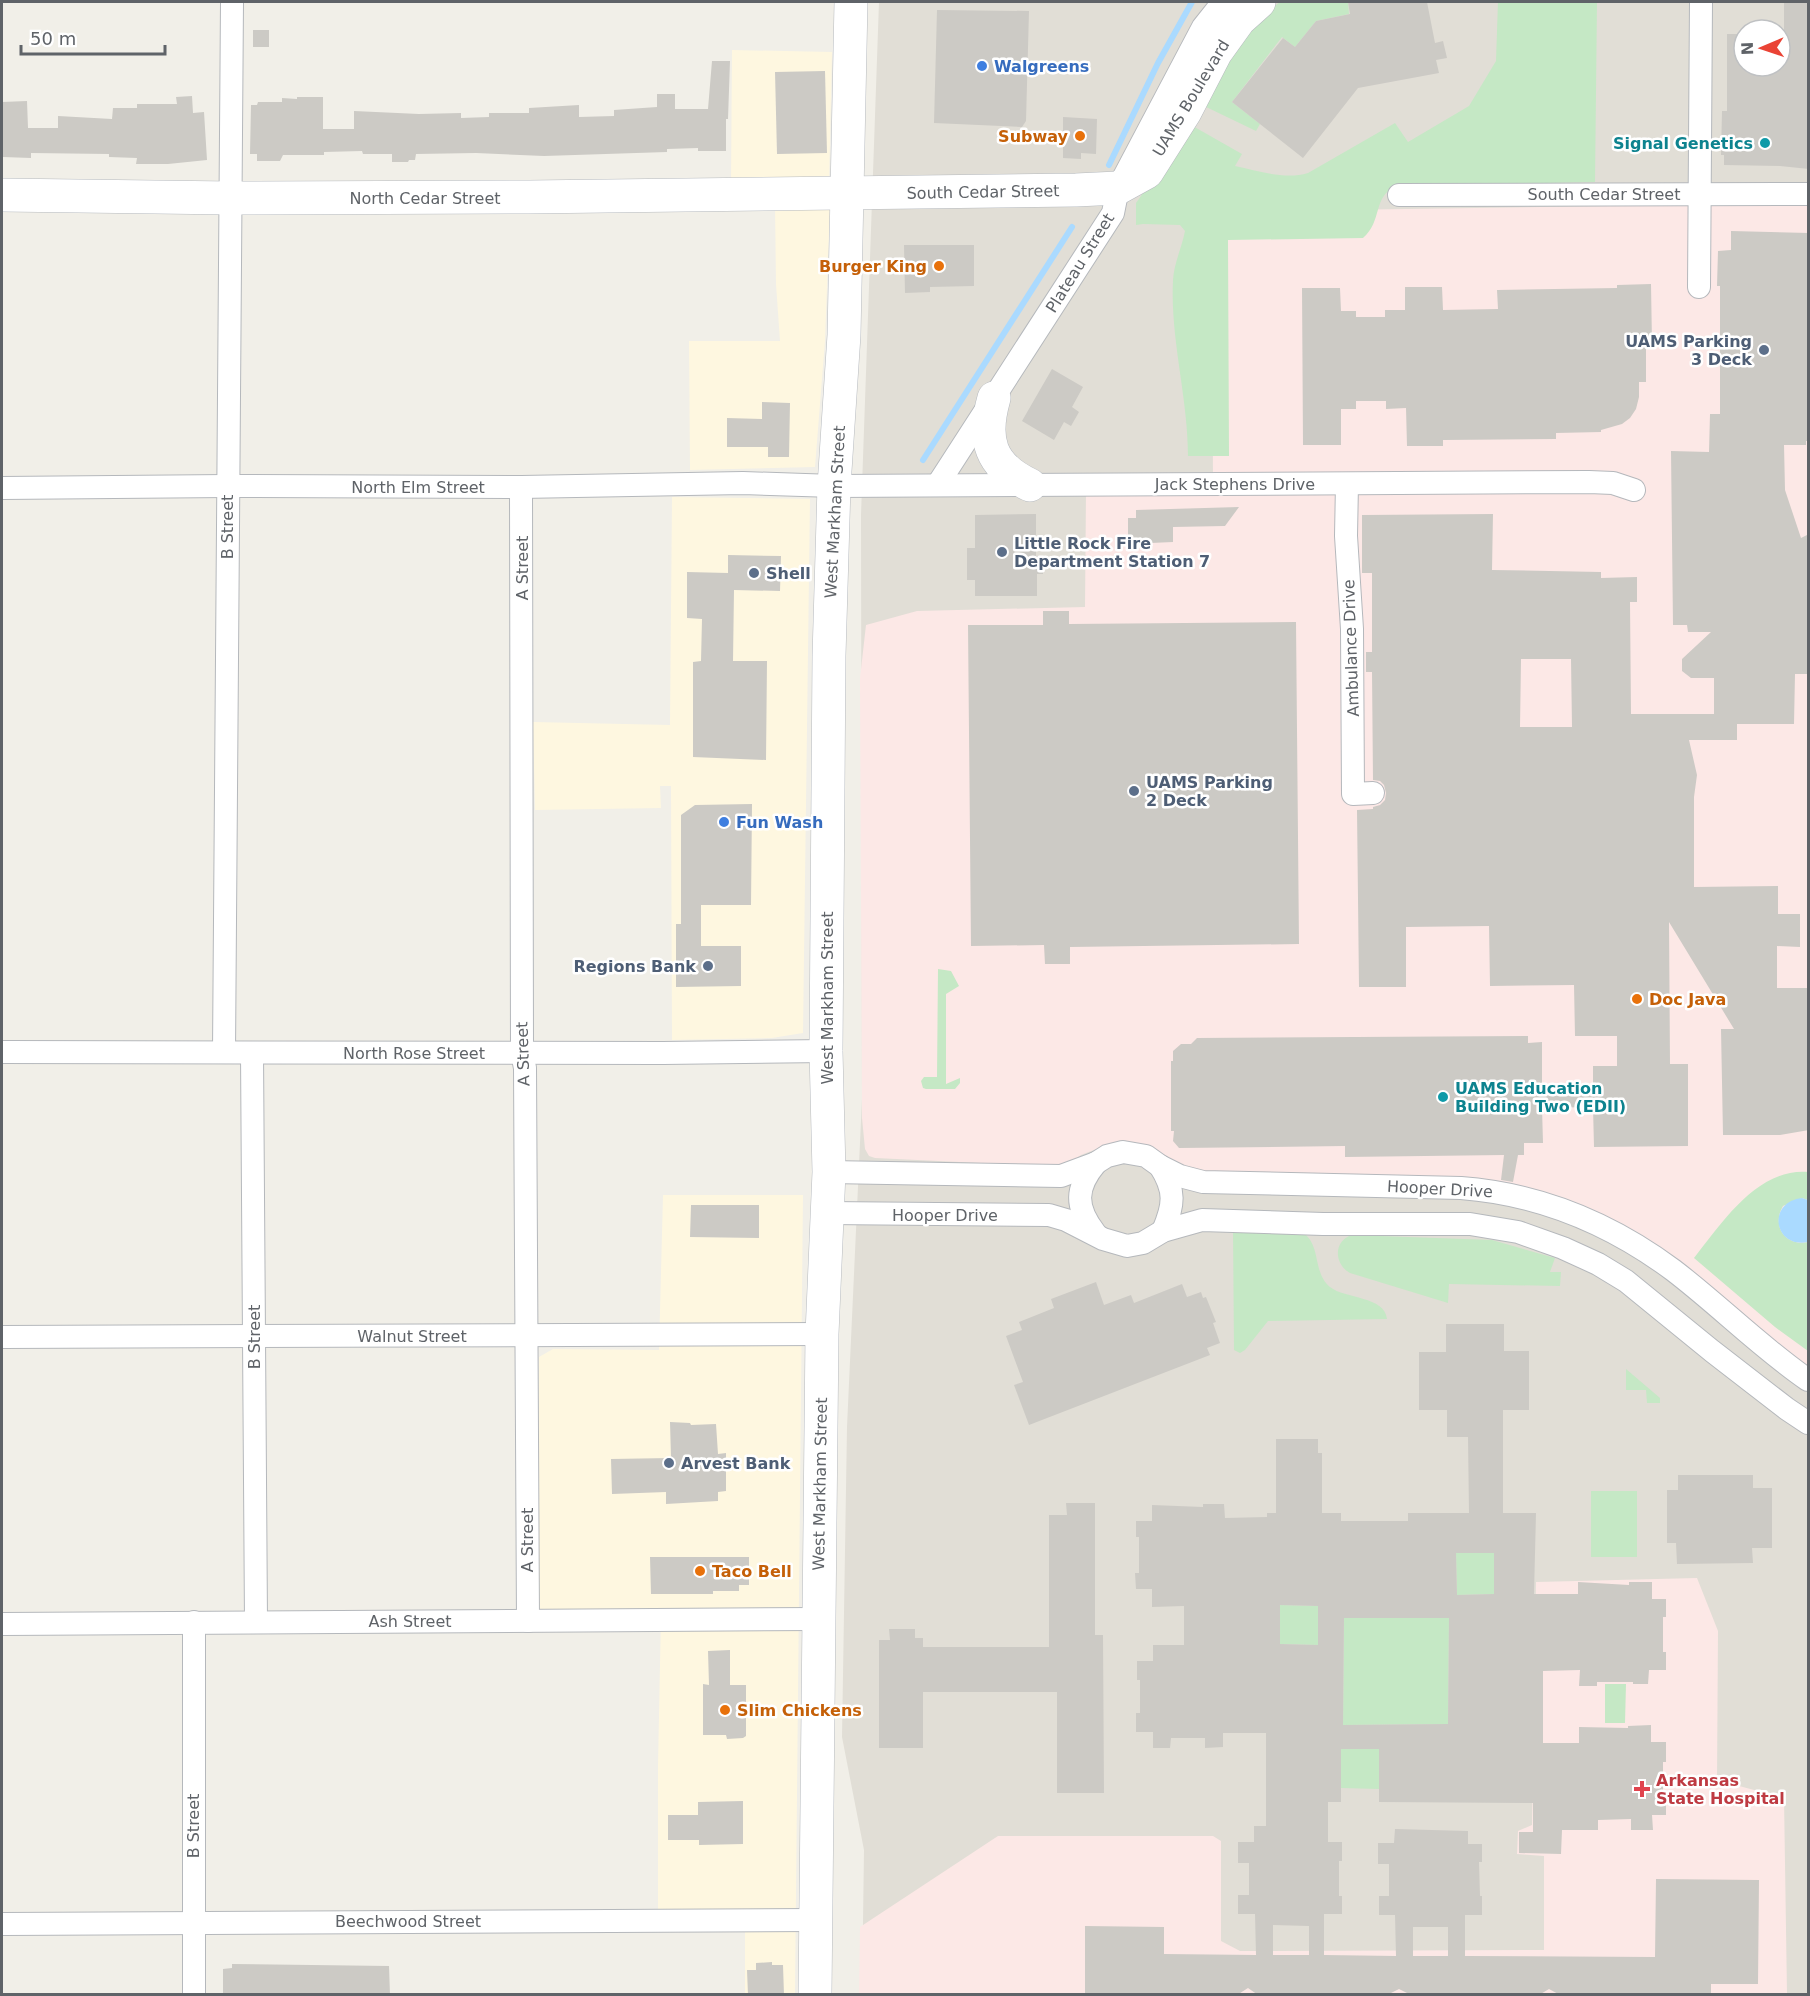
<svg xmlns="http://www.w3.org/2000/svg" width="1810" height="1996" font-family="'DejaVu Sans',sans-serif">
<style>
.commercial{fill:#fef7e0}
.education{fill:#e1ded6;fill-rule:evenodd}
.medical{fill:#fce8e6}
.green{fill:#c5e8c5}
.water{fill:#aadaff}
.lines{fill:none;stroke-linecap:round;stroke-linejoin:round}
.stream{stroke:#aadaff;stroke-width:6}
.building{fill:#cccac5;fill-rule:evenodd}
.street-casing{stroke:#b5b8bc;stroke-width:24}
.secondary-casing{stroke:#b6babf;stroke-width:34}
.street{stroke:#fff;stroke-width:22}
.secondary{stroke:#fff;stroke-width:33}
.shop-dot{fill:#3f7fe0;stroke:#fff;stroke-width:2}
.food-dot{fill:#e8710a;stroke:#fff;stroke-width:2}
.culture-dot{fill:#0f9aa8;stroke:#fff;stroke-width:2}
.service-dot{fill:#5c6f8a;stroke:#fff;stroke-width:2}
.health-dot{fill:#e0444e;stroke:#fff;stroke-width:2}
.labels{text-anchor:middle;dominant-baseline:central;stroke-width:5;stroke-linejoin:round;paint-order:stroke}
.shop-label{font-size:16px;font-weight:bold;fill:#366cbe;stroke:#fff;text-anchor:start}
.street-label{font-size:16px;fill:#5f6368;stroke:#fff}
.food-label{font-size:16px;font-weight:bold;fill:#c56008;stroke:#fff;text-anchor:start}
.culture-label{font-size:16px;font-weight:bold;fill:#0d838f;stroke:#fff;text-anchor:end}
.service-label{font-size:16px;font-weight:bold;fill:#4e5e75;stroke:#fff;text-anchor:start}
.health-label{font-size:16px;font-weight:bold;fill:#be3a42;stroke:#fff;text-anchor:start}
</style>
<rect width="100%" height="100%" fill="#f1efe8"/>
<g class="commercial">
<polygon points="732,50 832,52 829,184 731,185"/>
<polygon points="830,205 825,341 815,467 690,470 689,341 780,341 776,284 775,206"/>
<polygon points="672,497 810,499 803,1033 772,1038 672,1040 671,786 660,786 661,808 535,810 533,722 670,725"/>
<polygon points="663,1195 803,1195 795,1994 745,1994 745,1910 658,1909 658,1766 661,1614 538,1612 539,1357 553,1349 659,1350"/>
</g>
<path class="education" d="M879 2H1808V1994H862L864 1850 842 1737 847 1427 862 1099 861 515ZM1744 30H1780V66H1744Z"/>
<g class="medical">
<polygon points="1808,203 1808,1368 1576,1205 1206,1176 1099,1148 1081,1155 1065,1167 875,1158 869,1156 865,1149 862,1118 860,678 866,625 917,611 1085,607 1086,492 1213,491 1212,212"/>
<polygon points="1697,1578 1718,1631 1717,1780 1784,1798 1787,1994 859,1994 860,1927 998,1836 1213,1836 1221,1841 1221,1941 1240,1951 1544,1950 1544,1856 1517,1854 1518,1831 1532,1825 1536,1582"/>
</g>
<g class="green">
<path d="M1280 2H1348L1349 14 1316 21 1295 47 1282 37 1232 102 1260 124 1256 131 1202 105C1223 67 1244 27 1280 2Z"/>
<path d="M1498 2H1597L1595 182 1396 186C1372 197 1383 221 1363 238L1228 240 1229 456H1188C1188 397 1170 339 1173 280 1174 263 1182 247 1185 231L1180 225 1143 224 1136 225V203L1191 125 1242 154 1235 166C1259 171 1285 180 1308 173L1395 123 1408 142 1469 106 1496 61Z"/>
<polygon points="938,969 951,971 959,986 946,994 946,1084 960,1078 960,1083 955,1089 926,1089 923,1088 921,1081 924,1077 937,1077"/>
<path d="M1808 1172V1200L1802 1198 1783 1206C1771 1226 1786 1247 1808 1242V1351L1775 1327 1694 1258C1722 1223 1757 1168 1808 1172Z"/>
<path d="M1233 1230 1305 1234C1321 1248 1313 1273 1330 1287 1345 1299 1385 1296 1387 1319L1268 1321 1245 1350 1240 1353 1234 1350Z"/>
<path d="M1352 1235 1492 1240 1555 1258 1550 1272H1561L1560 1286 1449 1284 1448 1303 1350 1273C1334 1264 1333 1241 1352 1235Z"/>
<polygon points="1626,1369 1660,1398 1660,1403 1647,1403 1646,1390 1626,1390"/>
<rect x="1591" y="1491" width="46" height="66"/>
<polygon points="1456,1553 1494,1553 1494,1594 1457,1595"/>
<polygon points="1280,1605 1318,1606 1318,1645 1280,1644"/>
<polygon points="1344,1618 1449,1618 1448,1724 1343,1725"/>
<polygon points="1605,1684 1626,1684 1625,1723 1605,1723"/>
<polygon points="1341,1749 1379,1749 1379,1789 1341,1788"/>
</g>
<path class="water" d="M1802 1198 1808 1200V1242C1774 1249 1766 1202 1802 1198Z"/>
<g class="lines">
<g class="stream">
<polyline points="1109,165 1158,63 1192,2"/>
<polyline points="923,460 1072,227"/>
</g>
</g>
<g class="building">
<polygon points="1348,2 1427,2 1435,43 1443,41 1447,58 1436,60 1439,73 1358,88 1303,158 1232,102 1283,38 1295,47 1316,21 1350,14"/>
<polygon points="1784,2 1809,2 1809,169 1780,166 1724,165 1724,155 1721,155 1722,111 1727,111 1727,34 1744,34 1744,66 1780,66 1780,34 1784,34"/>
<polygon points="937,10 1029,11 1026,121 1022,127 934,123"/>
<rect x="253" y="30" width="16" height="17"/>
<polygon points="712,61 730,61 728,119 726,119 726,151 698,151 698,148 667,149 667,152 544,156 476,153 416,154 415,160 409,160 408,162 392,162 392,154 363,154 362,151 324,152 324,155 283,155 280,161 257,161 257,154 250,154 251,105 257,105 258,102 282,102 282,98 297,99 297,97 323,97 323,129 354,129 354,111 419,114 461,113 461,118 489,117 489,113 529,113 529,108 579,105 579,117 614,116 614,110 657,107 657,94 675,94 675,109 708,109"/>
<polygon points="825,71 827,153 777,154 775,72"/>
<polygon points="192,96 193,113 204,112 207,160 168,164 136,164 137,158 109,157 109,154 31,153 31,158 3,157 2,102 27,101 28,128 58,128 58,116 112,119 113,108 137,108 137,104 177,104 176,97"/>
<polygon points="1063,117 1097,119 1096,154 1081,153 1081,159 1063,158"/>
<path d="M1731 231 1809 233V441H1806V445H1784L1785 490 1801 538 1809 534V674H1795L1794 724H1737V740H1689L1697 775 1694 797V887L1778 886V914H1800V947L1777 946V988H1809V1130L1780 1135H1723L1721 1029H1734L1669 922 1670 1064H1688V1146L1594 1147 1593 1107 1542 1108 1543 1143H1524V1155H1518L1513 1182 1501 1180 1504 1155 1345 1157V1146L1179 1148 1173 1141 1174 1131H1171V1061H1173V1051L1181 1044H1191L1197 1038 1528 1036V1043L1542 1042V1087L1593 1086V1066H1617V1036H1575L1574 985 1490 986 1489 926 1406 927V987H1359L1357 810 1373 809V807L1380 805 1385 800 1386 793 1384 785 1380 781 1373 780 1372 672H1366V652H1372V573H1362V515L1493 514 1492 570 1601 572V578L1637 577V602H1630L1631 714H1714V678H1691L1682 671V659L1711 632H1688L1687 625H1673L1671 451 1709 452 1710 414H1720V286H1717L1718 251 1731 250ZM1521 659H1571L1572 727H1520Z"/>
<polygon points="904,245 974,245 974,286 930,287 930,292 905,293"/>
<polygon points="1651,284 1652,344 1646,344 1646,382 1639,382 1639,397 1636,409 1630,418 1622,424 1601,430 1601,432 1556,433 1556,439 1443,440 1443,446 1407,446 1406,408 1386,409 1386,401 1356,401 1356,409 1341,409 1341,445 1303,445 1302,288 1340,288 1341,311 1356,311 1356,317 1385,317 1385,310 1405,310 1405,287 1442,287 1443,310 1498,309 1497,290 1617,288 1617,285"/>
<polygon points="1052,369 1083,387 1072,407 1079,412 1071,426 1064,422 1054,440 1022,421"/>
<polygon points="762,402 790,403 789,457 768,457 768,447 727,447 727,418 762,419"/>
<polygon points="1239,507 1225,526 1173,527 1173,542 1128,544 1128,518 1136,518 1136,510"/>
<polygon points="1036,514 1036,556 1043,556 1043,574 1037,574 1037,596 975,596 975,580 967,580 967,548 975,548 975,515"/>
<polygon points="728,555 781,556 780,591 734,590 733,661 767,661 766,760 693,757 693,662 701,661 702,619 687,618 687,572 728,573"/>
<polygon points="1043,611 1069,611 1069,624 1296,622 1299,944 1070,947 1070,964 1045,964 1044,945 971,946 968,625 1043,625"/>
<polygon points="752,804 751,905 701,905 701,946 741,946 741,986 676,987 676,924 681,924 681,815 695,805"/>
<polygon points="691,1205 759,1205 759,1238 690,1237"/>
<polygon points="1096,1282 1104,1305 1131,1295 1134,1303 1182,1284 1187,1297 1201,1292 1203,1298 1206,1297 1216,1322 1213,1323 1220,1343 1207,1348 1210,1355 1029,1425 1014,1385 1023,1382 1006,1336 1022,1330 1019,1322 1054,1308 1051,1299"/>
<path d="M1446 1324H1504V1351H1529V1410H1503V1513H1536L1534 1594H1578V1582L1629 1585V1582H1652V1599H1666V1617H1663V1652H1666V1670H1649L1648 1684H1633V1682H1597V1686H1579L1580 1670 1543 1671V1743H1579V1727L1628 1728V1726L1651 1725V1742H1666V1762H1663V1794H1666V1815H1652L1653 1830H1631V1819L1598 1820V1830H1562L1561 1854 1519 1853V1832H1533V1803L1379 1802V1749H1341V1802H1328V1842H1342V1861H1339V1896H1342V1914H1324V1955L1396 1956 1395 1915H1379V1896H1389V1864H1378V1843H1394L1395 1829 1468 1831V1844H1482V1862H1479L1480 1896H1482V1915H1465V1956L1655 1957 1656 1879 1759 1880 1758 1984H1711V1995H1560L1549 1989 1539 1995H1411L1399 1989 1387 1995H1258L1248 1988 1237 1995H1085V1926L1164 1927V1954L1256 1955 1255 1914H1238V1895H1249V1863H1238V1842H1254V1826H1266V1733H1223V1747L1205 1748V1738H1171L1170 1748H1153V1732H1136V1713H1140V1680H1137V1661H1153V1645H1184V1606L1152 1607V1589H1136L1135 1573H1139V1537H1136V1521H1152V1505L1203 1507V1504H1224L1225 1518 1267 1517V1513H1276V1439H1318V1453H1322V1513H1341V1521H1408V1513H1469L1468 1437H1447V1410H1419V1352H1446ZM1456 1553H1494V1594L1457 1595ZM1280 1605 1318 1606V1645L1280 1644ZM1344 1618H1449L1448 1724 1343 1725ZM1273 1925 1309 1926V1955H1273ZM1413 1927H1448V1956H1413Z"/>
<polygon points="670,1422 690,1423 691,1425 716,1424 718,1454 726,1453 726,1491 718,1492 718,1501 666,1504 666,1492 612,1494 611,1459 671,1458"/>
<polygon points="1678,1475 1753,1475 1753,1488 1772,1488 1772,1548 1752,1548 1753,1563 1677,1564 1676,1543 1667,1543 1667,1490 1678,1490"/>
<polygon points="1066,1503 1095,1503 1095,1635 1103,1635 1104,1793 1057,1793 1057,1692 923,1692 923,1748 879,1748 879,1640 890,1640 889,1629 915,1629 915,1638 923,1638 923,1647 1049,1647 1049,1515 1067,1515"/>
<polygon points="650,1557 749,1557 749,1585 739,1585 739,1591 713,1591 713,1594 651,1594"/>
<polygon points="730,1650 730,1685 746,1685 746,1736 743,1738 727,1739 726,1735 703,1735 703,1684 709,1685 708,1651"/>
<polygon points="743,1801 743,1844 699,1845 699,1840 668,1840 668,1815 698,1815 698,1802"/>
<polygon points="772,1962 772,1965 783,1965 784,1995 748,1995 747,1970 756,1970 756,1963"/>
<polygon points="232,1964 389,1966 390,1995 223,1995 223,1969 232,1968"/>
</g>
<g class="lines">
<g class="street-casing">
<g id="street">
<polyline points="1399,195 1808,194"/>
<polyline points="1699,287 1701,2"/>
<polyline points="938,484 1113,213 1118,188 1203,27 1223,2"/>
<polyline points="1347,484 1346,536 1352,629 1353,794 1373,793"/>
<polyline points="521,487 522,1053 525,1068 528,1621"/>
<polyline points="2,488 227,486 521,487 743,483 834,486 1589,482 1613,483 1634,490"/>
<polyline points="2,1052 663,1053 826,1051"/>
<polyline points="224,1052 232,2"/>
<polyline points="252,1053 256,1622"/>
<path d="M1160 1166C1176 1191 1174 1205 1163 1231"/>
<path d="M829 1172 1061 1176 1096 1163 1107 1156 1123 1152 1146 1156 1160 1166 1180 1176 1203 1182 1461 1188C1539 1194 1611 1224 1673 1270 1719 1305 1760 1347 1808 1380"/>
<polyline points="827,1213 1049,1215 1066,1220 1103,1239 1127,1246 1143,1243 1163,1231 1202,1220 1323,1224 1470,1224 1518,1232 1563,1248 1598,1264 1626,1281 1712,1351 1787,1409 1808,1423"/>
<path d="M1095 1233C1075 1207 1075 1188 1096 1163"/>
<polyline points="2,1337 822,1334"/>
<polyline points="194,1622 194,1994"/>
<polyline points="2,1624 819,1619"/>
<polyline points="2,1924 815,1920"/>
</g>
</g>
<g class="secondary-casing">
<g id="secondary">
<polyline points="2,195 231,198 529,197 1076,190 1118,188 1147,172 1185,112 1216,52 1239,20 1259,2"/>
<path d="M994 398C982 440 990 466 1030 485"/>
<polyline points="815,1994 822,1334 829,1172 826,1051 829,656 834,486 844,335 851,2"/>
</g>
</g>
<use href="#street" class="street"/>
<use href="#secondary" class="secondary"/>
</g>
<g class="shop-dot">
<circle cx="982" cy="66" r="6"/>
<circle cx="724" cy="822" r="6"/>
</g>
<g class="food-dot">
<circle cx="1080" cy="136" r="6"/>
<circle cx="939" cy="266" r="6"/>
<circle cx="1637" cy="999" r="6"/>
<circle cx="700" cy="1571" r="6"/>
<circle cx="725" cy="1710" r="6"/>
</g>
<g class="culture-dot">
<circle cx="1765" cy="143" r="6"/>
<circle cx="1443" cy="1097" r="6"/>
</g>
<g class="service-dot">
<circle cx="1764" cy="350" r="6"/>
<circle cx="1002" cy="552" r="6"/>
<circle cx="754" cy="573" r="6"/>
<circle cx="1134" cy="791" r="6"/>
<circle cx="708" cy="966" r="6"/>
<circle cx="669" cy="1463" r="6"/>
</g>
<path class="health-dot" d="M1639 1780h6v6h6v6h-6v6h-6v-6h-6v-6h6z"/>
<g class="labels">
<g class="shop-label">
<text x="994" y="66">Walgreens</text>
<text x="736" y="822">Fun Wash</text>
</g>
<g class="street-label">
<text transform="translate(1191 98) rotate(-59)">UAMS Boulevard</text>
<text transform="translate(983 192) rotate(-1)">South Cedar Street</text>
<text x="1604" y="194">South Cedar Street</text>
<text x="425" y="198">North Cedar Street</text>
<text transform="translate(1080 263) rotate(-58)">Plateau Street</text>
<text x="1235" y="484">Jack Stephens Drive</text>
<text x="418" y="487">North Elm Street</text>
<text transform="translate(835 512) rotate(-87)">West Markham Street</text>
<text transform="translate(227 527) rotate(-90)">B Street</text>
<text transform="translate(522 568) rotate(-90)">A Street</text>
<text transform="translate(1351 648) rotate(-92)">Ambulance Drive</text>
<text transform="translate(827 998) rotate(-90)">West Markham Street</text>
<text x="414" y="1053">North Rose Street</text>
<text transform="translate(523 1054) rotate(-92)">A Street</text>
<text transform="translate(1440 1189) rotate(3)">Hooper Drive</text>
<text x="945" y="1215">Hooper Drive</text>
<text x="412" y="1336">Walnut Street</text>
<text transform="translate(254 1337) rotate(-90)">B Street</text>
<text transform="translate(820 1484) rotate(-89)">West Markham Street</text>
<text transform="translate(527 1540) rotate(-90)">A Street</text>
<text x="410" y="1621">Ash Street</text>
<text transform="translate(193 1826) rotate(-90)">B Street</text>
<text x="408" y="1921">Beechwood Street</text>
</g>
<g class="food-label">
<text x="1068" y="136" text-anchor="end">Subway</text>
<text x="927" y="266" text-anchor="end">Burger King</text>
<text x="1649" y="999">Doc Java</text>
<text x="712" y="1571">Taco Bell</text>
<text x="737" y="1710">Slim Chickens</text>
</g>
<g class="culture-label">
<text x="1753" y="143">Signal Genetics</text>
<text x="1455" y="1088" text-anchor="start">UAMS Education<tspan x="1455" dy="18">Building Two (EDII)</tspan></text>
</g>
<g class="service-label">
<text x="1752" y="341" text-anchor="end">UAMS Parking<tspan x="1752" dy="18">3 Deck</tspan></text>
<text x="1014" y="543">Little Rock Fire<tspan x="1014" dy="18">Department Station 7</tspan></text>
<text x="766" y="573">Shell</text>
<text x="1146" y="782">UAMS Parking<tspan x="1146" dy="18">2 Deck</tspan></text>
<text x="696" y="966" text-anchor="end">Regions Bank</text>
<text x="681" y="1463">Arvest Bank</text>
</g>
<g class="health-label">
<text x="1656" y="1780">Arkansas<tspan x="1656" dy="18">State Hospital</tspan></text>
</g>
</g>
<rect width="1810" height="1996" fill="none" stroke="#5f6368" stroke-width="6"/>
<g transform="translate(1762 48) rotate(268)"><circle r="28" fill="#ffffff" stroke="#bfc1c3" stroke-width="1.5"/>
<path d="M0-4.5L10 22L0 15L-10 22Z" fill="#ea4335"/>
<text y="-9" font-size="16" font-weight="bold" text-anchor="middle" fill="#5f6368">N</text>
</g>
<path d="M21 45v9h144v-9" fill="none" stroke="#5f6368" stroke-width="3"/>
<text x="30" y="45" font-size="18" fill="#5f6368" stroke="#ffffff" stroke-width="4.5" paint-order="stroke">50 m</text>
</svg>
